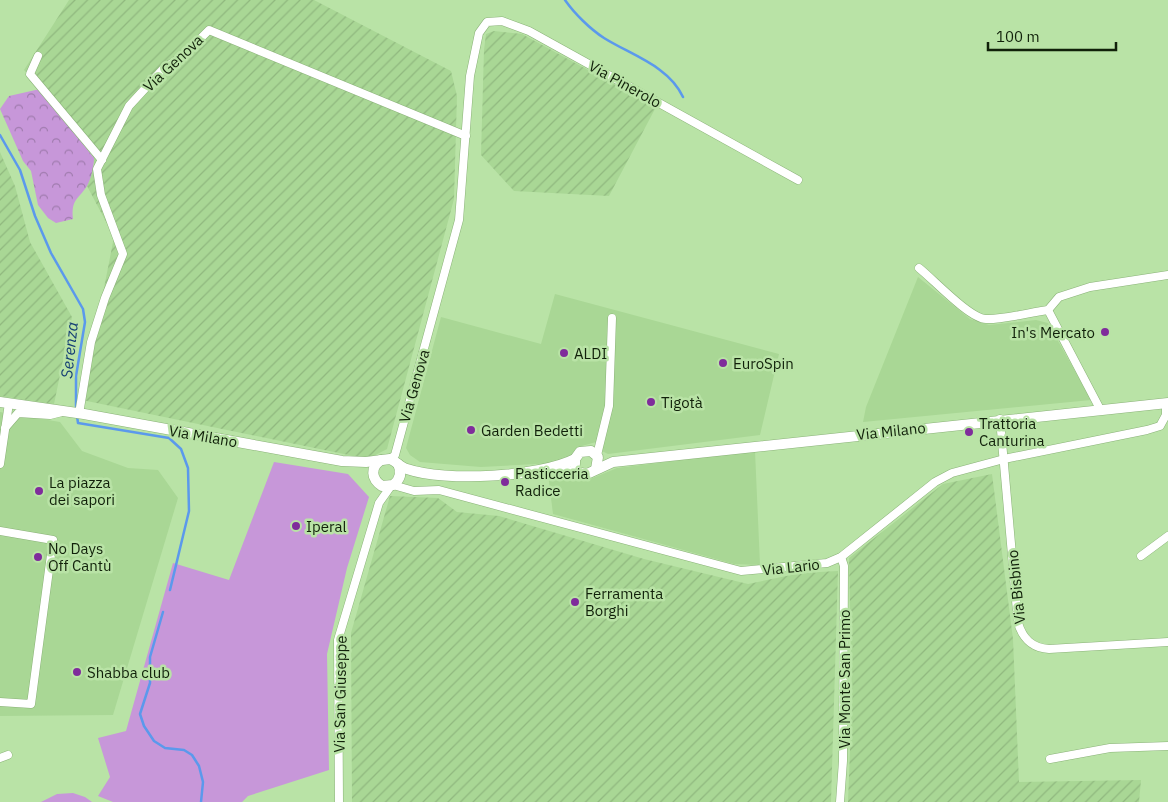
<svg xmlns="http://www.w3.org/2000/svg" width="1168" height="802" font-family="'IBM Plex Sans',sans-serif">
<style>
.built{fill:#a9d795}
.industrial{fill:url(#industrial-furrows)}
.green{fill:#c797d9}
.forest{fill:url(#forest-crowns)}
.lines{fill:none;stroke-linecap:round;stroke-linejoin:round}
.stream{stroke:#5b99ec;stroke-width:2.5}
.minor-casing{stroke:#8ab278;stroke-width:9}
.secondary-casing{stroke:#8ab278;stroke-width:11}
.minor{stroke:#fff;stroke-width:8}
.secondary{stroke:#fff;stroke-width:10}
.poi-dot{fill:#7f2c9b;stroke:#b9e3a6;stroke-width:2}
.labels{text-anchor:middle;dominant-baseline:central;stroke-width:5;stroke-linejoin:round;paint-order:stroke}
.street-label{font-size:15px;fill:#11210a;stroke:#b9e3a6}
.poi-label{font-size:15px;fill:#11210a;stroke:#b9e3a6;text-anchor:start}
.water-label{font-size:16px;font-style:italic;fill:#153f74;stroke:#b9e3a6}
</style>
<defs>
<pattern id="industrial-furrows" width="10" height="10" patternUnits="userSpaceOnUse" patternTransform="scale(1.25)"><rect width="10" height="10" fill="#a9d795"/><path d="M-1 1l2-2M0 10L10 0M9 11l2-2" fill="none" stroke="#90b87f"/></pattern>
<pattern id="forest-crowns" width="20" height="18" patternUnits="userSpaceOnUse" patternTransform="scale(1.25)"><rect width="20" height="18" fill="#c797d9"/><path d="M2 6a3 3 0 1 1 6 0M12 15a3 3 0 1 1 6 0" fill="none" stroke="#a07bae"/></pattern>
</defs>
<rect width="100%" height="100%" fill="#b9e3a6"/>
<g class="built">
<polygon points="918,277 970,319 989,325 1036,320 1048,323 1091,400 863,422 866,407"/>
<polygon points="555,294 779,354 760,435 608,454 602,451 602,446 596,442 582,446 574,451 570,458 555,463 481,467 420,462 410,455 406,448 441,317 541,344"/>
<polygon points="0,412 60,422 82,451 128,468 158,470 178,498 113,715 0,716"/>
<polygon points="755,451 760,565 734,564 553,514 548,474 576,476 588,480 617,468"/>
</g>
<g class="industrial">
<polygon points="69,0 314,0 451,71 457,96 454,199 387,449 368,459 82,400 114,237 87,186 94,164 92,152 24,70"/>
<polygon points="494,31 522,34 656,107 609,196 514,191 481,155 484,50 486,34"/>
<polygon points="0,152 15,186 30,242 72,317 54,404 0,396"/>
<polygon points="992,474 1013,639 1019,782 1141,780 1139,802 848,802 852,698 849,558 943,484"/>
<polygon points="390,496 438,498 457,512 499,516 644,559 748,584 801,573 838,571 831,802 352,802 351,633"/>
</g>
<g class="green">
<polygon points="274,462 348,474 369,497 347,568 327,654 329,770 248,796 242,802 113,802 98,796 110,777 98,738 126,731 173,563 229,580"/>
<polygon points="73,793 85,797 92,802 41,802 57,794"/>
</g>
<path class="forest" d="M40 89 94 158C94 166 91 179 87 186 78 200 71 199 73 219L56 223 48 218 38 205 31 171 23 161 0 109 9 96Z"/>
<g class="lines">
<g class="stream">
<path d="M565 0C574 13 590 29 604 38 631 55 669 66 683 97"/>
<polyline points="0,135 20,170 35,216 51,253 83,309 85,322 76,376 76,410"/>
<polyline points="77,416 78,423 169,438 181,449 188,468 189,511 170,590"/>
<polyline points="163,612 150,657 150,683 140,714 144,726 154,741 165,748 184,750 192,755 199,766 203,782 201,802"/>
</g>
<g class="minor-casing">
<g id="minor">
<polyline points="38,56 30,74 102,160"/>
<path d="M919 268C933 279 970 319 986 319 1001 320 1032 312 1048 310L1059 297 1090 287 1168 275"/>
<polyline points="1048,310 1100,409"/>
<polyline points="79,414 91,342 105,298 123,254 101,195 97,169 129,106 163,69 184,55 209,30 466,136"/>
<path d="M1000 419 1018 623C1023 639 1032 648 1049 649L1168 642"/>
<polyline points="5,428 18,413 50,415 62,412"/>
<polyline points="597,455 609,406 612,318"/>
<polyline points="390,459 395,455 459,220 470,76 479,33 487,22 502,21 529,31 798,180"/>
<polyline points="0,464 9,403"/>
<polyline points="393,485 414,491 439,490 741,571 827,563 841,557 935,482 952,473 1004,459 1147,430 1160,426 1166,415 1166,403"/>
<polyline points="0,531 53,540 31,704 0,702"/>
<polyline points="1141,556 1168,536"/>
<polyline points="0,758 8,755"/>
<polyline points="1050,759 1110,748 1168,746"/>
<polyline points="339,802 338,640 379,503 391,486"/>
<polyline points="840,802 843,761 844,566 841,557"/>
</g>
</g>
<g class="secondary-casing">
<g id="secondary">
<path d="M0 402 84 414 342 461 366 462 390 459C396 461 400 467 407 469 445 482 540 477 575 459"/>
<path d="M381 460C370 467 371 479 382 486L393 485C401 479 402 472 398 464"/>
<polyline points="575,464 575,459 580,452 591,451 598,457 596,469"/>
<polyline points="550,468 587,474 613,462 1168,403"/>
</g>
</g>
<use href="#minor" class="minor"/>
<use href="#secondary" class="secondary"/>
</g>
<g class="poi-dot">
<circle cx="1105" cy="332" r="5"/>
<circle cx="564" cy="353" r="5"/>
<circle cx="723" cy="363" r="5"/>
<circle cx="651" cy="402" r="5"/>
<circle cx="471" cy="430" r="5"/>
<circle cx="969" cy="432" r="5"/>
<circle cx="505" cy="482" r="5"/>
<circle cx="39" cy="491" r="5"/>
<circle cx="296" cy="526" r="5"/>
<circle cx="38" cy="557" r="5"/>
<circle cx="575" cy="602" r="5"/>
<circle cx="77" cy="672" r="5"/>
</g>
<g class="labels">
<g class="street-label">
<text transform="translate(173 63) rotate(-43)">Via Genova</text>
<text transform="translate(625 84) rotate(29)">Via Pinerolo</text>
<text transform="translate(414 386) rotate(-74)">Via Genova</text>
<text transform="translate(891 431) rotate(-6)">Via Milano</text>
<text transform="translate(203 436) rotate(10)">Via Milano</text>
<text transform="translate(791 567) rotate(-6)">Via Lario</text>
<text transform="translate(1016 587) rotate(-96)">Via Bisbino</text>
<text transform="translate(844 679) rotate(-90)">Via Monte San Primo</text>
<text transform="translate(340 694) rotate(-89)">Via San Giuseppe</text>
</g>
<g class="poi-label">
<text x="1095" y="332" text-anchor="end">In's Mercato</text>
<text x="574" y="353">ALDI</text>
<text x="733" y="363">EuroSpin</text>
<text x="661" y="402">Tigotà</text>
<text x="979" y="423">Trattoria<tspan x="979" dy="17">Canturina</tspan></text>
<text x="481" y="430">Garden Bedetti</text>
<text x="515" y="473">Pasticceria<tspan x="515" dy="17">Radice</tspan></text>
<text x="49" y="482">La piazza<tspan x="49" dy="17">dei sapori</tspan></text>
<text x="306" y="526">Iperal</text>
<text x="48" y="548">No Days<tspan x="48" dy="17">Off Cantù</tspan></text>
<text x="585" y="593">Ferramenta<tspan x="585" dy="17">Borghi</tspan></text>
<text x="87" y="672">Shabba club</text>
</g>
<g class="water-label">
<text transform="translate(69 350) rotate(-84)">Serenza</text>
</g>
</g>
<path d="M988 42v8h128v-8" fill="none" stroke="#11210a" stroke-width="2.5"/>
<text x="996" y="42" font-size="15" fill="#11210a" stroke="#b9e3a6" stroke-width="4" paint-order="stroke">100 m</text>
</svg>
